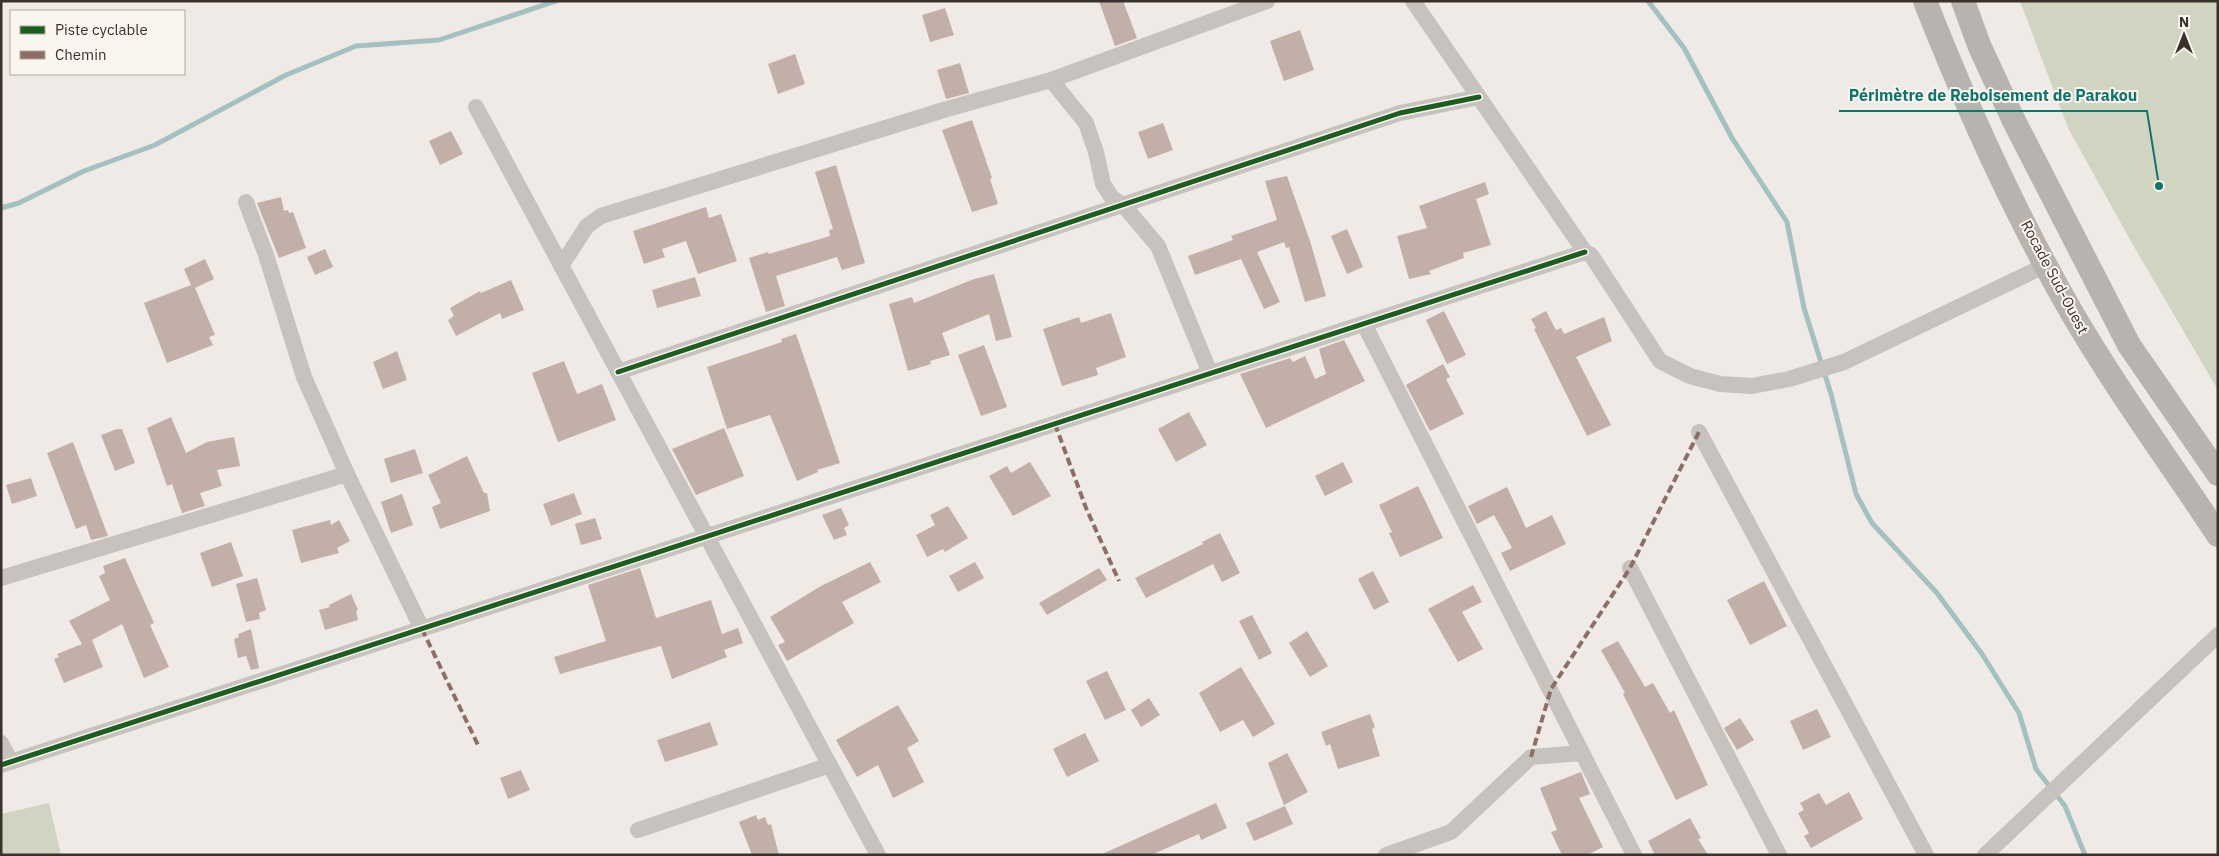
<svg xmlns="http://www.w3.org/2000/svg" width="2219" height="856" font-family="'IBM Plex Sans',sans-serif">
<style>
.green{fill:#d1d4c1}
.lines{fill:none;stroke-linecap:round;stroke-linejoin:round}
.stream{stroke:#a2c1c0;stroke-width:5}
.building{fill:#c2afa8}
.street{stroke:#c8c2be;stroke-width:16}
.secondary{stroke:#b9b3af;stroke-width:24}
.quiet{stroke:#8d6e63;stroke-width:4;stroke-dasharray:8 4;stroke-linecap:butt}
.cycleway-casing{stroke:#faf5ee;stroke-width:8}
.cycleway{stroke:#1b5e20;stroke-width:5}
.labels{text-anchor:middle;dominant-baseline:central;stroke-width:4;stroke-linejoin:round;paint-order:stroke}
.street-label{font-size:15px;fill:#3a302c;stroke:#faf5ee}
.leader{fill:none;stroke:#0f766e;stroke-width:2}
.callout-dot{fill:#0f766e;stroke:#faf5ee;stroke-width:2}
.callout-label{font-size:16px;text-anchor:middle;font-weight:bold;fill:#0f766e;stroke:#faf5ee;stroke-width:4;stroke-linejoin:round;paint-order:stroke}
</style>
<rect width="100%" height="100%" fill="#efeae6"/>
<g class="green">
<polygon points="2020,1 2218,1 2218,390 2133,245 2068,128"/>
<polygon points="49,803 61,855 1,855 1,814"/>
</g>
<g class="lines">
<g class="stream">
<polyline points="1648,1 1684,48 1732,138 1787,222 1804,308 1831,394 1856,494 1872,523 1937,593 1982,654 2019,713 2036,769 2065,806 2085,855"/>
<polyline points="1,208 19,203 84,171 155,145 286,75 356,46 439,40 556,1"/>
</g>
</g>
<g class="building">
<polygon points="1099,1 1123,1 1137,38 1115,46"/>
<polygon points="945,8 954,35 930,42 922,15"/>
<polygon points="1300,30 1314,70 1284,81 1270,41"/>
<polygon points="795,54 805,84 778,94 768,64"/>
<polygon points="960,63 969,93 946,99 937,70"/>
<polygon points="972,120 992,178 990,179 998,204 972,212 942,130"/>
<polygon points="1163,123 1173,150 1148,159 1138,132"/>
<polygon points="451,131 463,154 440,165 429,141"/>
<polygon points="836,165 865,263 842,270 837,257 776,276 785,306 766,312 749,258 768,252 769,254 830,236 829,230 833,229 815,172"/>
<polygon points="1287,176 1310,241 1326,296 1305,302 1289,247 1286,248 1284,242 1257,252 1280,302 1264,309 1241,259 1195,275 1188,256 1233,240 1231,236 1277,220 1265,181"/>
<polygon points="1485,182 1489,194 1476,199 1491,245 1463,253 1464,258 1429,271 1431,274 1409,279 1397,236 1427,228 1419,206"/>
<polygon points="281,197 284,211 288,210 289,213 293,212 306,248 279,258 257,203"/>
<polygon points="706,207 709,218 721,214 737,261 698,274 686,241 662,249 665,257 644,264 633,231"/>
<polygon points="1347,229 1363,267 1347,274 1331,236"/>
<polygon points="325,249 333,267 315,275 307,257"/>
<polygon points="205,259 214,279 195,288 215,335 209,337 213,345 167,363 144,303 191,285 184,269"/>
<polygon points="994,274 1012,337 996,341 989,314 942,333 950,355 930,361 931,364 908,371 889,304 912,297 914,303 974,279"/>
<polygon points="695,277 701,296 657,308 652,290"/>
<polygon points="511,280 524,310 502,319 500,313 456,336 448,320 454,316 450,308 480,291 481,293"/>
<polygon points="1444,311 1466,355 1447,364 1426,320"/>
<polygon points="1546,311 1556,330 1561,328 1564,334 1604,317 1612,341 1576,357 1611,425 1587,436 1534,329 1536,328 1531,319"/>
<polygon points="1111,313 1126,357 1096,368 1098,375 1062,386 1043,329 1079,317 1081,323"/>
<polygon points="796,334 840,463 817,470 818,472 797,481 770,415 727,429 707,367 782,342 781,339"/>
<polygon points="1344,340 1365,381 1266,428 1240,374 1290,358 1293,362 1305,356 1315,379 1326,374 1319,349"/>
<polygon points="984,345 1007,407 981,416 958,355"/>
<polygon points="397,351 407,380 383,389 373,362"/>
<polygon points="564,361 577,394 602,384 616,420 558,442 532,373"/>
<polygon points="1443,364 1450,377 1446,379 1464,414 1430,431 1406,385"/>
<polygon points="1189,412 1207,445 1176,462 1158,429"/>
<polygon points="171,417 186,453 207,442 234,437 240,466 217,470 222,486 200,493 205,506 182,513 172,484 167,486 147,428"/>
<polygon points="724,428 744,476 696,495 672,449"/>
<polygon points="117,429 122,429 135,463 115,471 101,435"/>
<polygon points="73,442 108,536 91,540 86,525 76,529 47,453"/>
<polygon points="415,449 423,473 391,483 384,459"/>
<polygon points="467,456 484,493 487,493 490,511 440,529 432,507 441,503 428,475"/>
<polygon points="1030,462 1051,496 1013,516 989,476 1007,466 1011,473"/>
<polygon points="1343,462 1353,482 1325,496 1315,476"/>
<polygon points="31,478 37,496 12,504 6,485"/>
<polygon points="1418,486 1443,538 1400,557 1389,533 1392,532 1379,505"/>
<polygon points="1507,487 1526,528 1552,515 1566,544 1510,571 1501,553 1512,548 1494,515 1477,524 1468,506"/>
<polygon points="574,493 582,514 551,526 543,504"/>
<polygon points="402,494 413,525 391,533 381,502"/>
<polygon points="948,506 968,538 945,552 943,549 927,557 916,535 935,525 930,515"/>
<polygon points="841,508 849,525 844,528 847,535 834,540 822,515"/>
<polygon points="595,518 602,539 581,545 575,524"/>
<polygon points="330,520 331,525 339,520 350,541 337,548 339,553 301,563 292,530"/>
<polygon points="1220,533 1240,573 1222,582 1213,564 1146,598 1135,578 1203,544 1202,542"/>
<polygon points="231,542 243,576 212,587 200,553"/>
<polygon points="125,558 154,623 150,625 169,667 144,678 122,624 92,640 103,667 64,683 54,659 59,657 57,654 82,644 69,621 110,600 99,576 105,573 103,566"/>
<polygon points="870,562 881,582 842,602 854,623 787,661 778,645 785,642 770,617 821,586"/>
<polygon points="975,562 984,578 958,592 949,576"/>
<polygon points="640,568 656,618 711,600 722,634 738,628 743,643 724,650 727,657 672,679 661,646 560,674 554,657 606,641 588,585"/>
<polygon points="1099,568 1107,580 1047,615 1039,603"/>
<polygon points="1373,571 1389,602 1374,610 1358,579"/>
<polygon points="257,578 266,610 259,613 260,619 246,622 236,584"/>
<polygon points="1764,581 1787,626 1750,645 1727,600"/>
<polygon points="1473,585 1482,602 1462,612 1483,649 1458,662 1428,609"/>
<polygon points="351,594 358,610 356,611 358,620 325,630 319,610 330,607 329,605"/>
<polygon points="1252,615 1272,653 1259,660 1239,621"/>
<polygon points="251,629 259,668 251,670 246,656 238,658 234,639 239,637 238,634"/>
<polygon points="1307,631 1328,666 1310,677 1289,643"/>
<polygon points="1618,641 1645,687 1653,683 1670,713 1674,710 1708,785 1676,800 1623,694 1625,693 1601,650"/>
<polygon points="1241,667 1275,724 1253,737 1243,720 1220,732 1199,693"/>
<polygon points="1107,671 1126,710 1105,720 1086,681"/>
<polygon points="1149,698 1160,715 1141,727 1131,710"/>
<polygon points="898,705 919,741 907,748 924,782 893,798 878,765 857,777 836,740"/>
<polygon points="1817,709 1831,737 1803,750 1790,721"/>
<polygon points="1370,714 1375,727 1372,729 1380,756 1338,769 1330,744 1326,746 1321,732"/>
<polygon points="1740,718 1754,740 1737,750 1724,728"/>
<polygon points="710,722 718,745 665,762 657,740"/>
<polygon points="1085,733 1099,761 1067,777 1053,749"/>
<polygon points="1287,753 1308,792 1284,805 1268,763"/>
<polygon points="521,770 530,790 508,799 500,778"/>
<polygon points="1581,772 1590,794 1579,798 1603,847 1587,855 1562,855 1551,832 1557,830 1540,788"/>
<polygon points="1849,792 1863,819 1811,848 1804,836 1809,833 1798,813 1804,810 1800,803 1819,793 1826,805"/>
<polygon points="1216,803 1227,828 1201,840 1199,834 1151,855 1100,855"/>
<polygon points="1285,806 1293,824 1254,841 1246,823"/>
<polygon points="756,815 758,820 765,817 768,825 771,824 779,855 752,855 739,822"/>
<polygon points="1690,818 1701,838 1698,839 1708,855 1655,855 1648,841"/>
</g>
<g class="lines">
<g class="street">
<polyline points="1413,1 1585,252 1591,255 1660,361 1690,376 1720,384 1752,386 1789,379 1844,362 2046,265"/>
<polyline points="1051,80 1086,123 1096,152 1103,184 1112,198 1124,206 1158,246 1210,373"/>
<polyline points="476,107 878,855"/>
<polyline points="246,202 266,255 304,377 347,474 422,629"/>
<polyline points="561,266 587,226 601,216 947,109 1051,80 1267,1"/>
<polyline points="1364,324 1634,855"/>
<polyline points="618,372 1400,113 1479,97"/>
<polyline points="1699,432 1926,855"/>
<polyline points="1630,568 1779,855"/>
<polyline points="1,578 347,474"/>
<polyline points="1,743 11,762"/>
<polyline points="1,765 1585,252"/>
<polyline points="638,830 830,765"/>
<polyline points="1386,855 1451,832 1531,757 1582,753"/>
<polyline points="1985,855 2218,635"/>
</g>
<g class="secondary">
<path d="M1925 1C1967 108 2015 214 2072 313 2117 390 2169 461 2218 535"/>
<polyline points="1963,1 1979,45 2014,121 2129,345 2218,474"/>
</g>
<g class="quiet">
<polyline points="1055,424 1086,508 1119,581"/>
<polyline points="422,629 479,747"/>
<polyline points="1531,757 1551,689 1630,568 1699,432"/>
</g>
<g class="cycleway-casing">
<g id="cycleway">
<polyline points="618,372 1400,113 1479,97"/>
<polyline points="1,765 1585,252"/>
</g>
</g>
<use href="#cycleway" class="cycleway"/>
</g>
<g class="labels">
<g class="street-label">
<text transform="translate(2055 277) rotate(62)">Rocade Sud-Ouest</text>
</g>
</g>
<path class="leader" d="M2159 186L2147 111H1839"/>
<circle class="callout-dot" cx="2159" cy="186" r="5"/>
<g class="callout-label">
<text x="1993" y="101">Périmètre de Reboisement de Parakou</text>
</g>
<rect width="2219" height="856" fill="none" stroke="#3a302c" stroke-width="5"/>
<rect x="10" y="10" width="175" height="65" fill="#faf5ee" stroke="#ada6a0"/>
<rect x="20" y="26" width="25" height="8" fill="#1b5e20" stroke="#ada6a0"/>
<text x="55" y="35" font-size="15" fill="#3a302c">Piste cyclable</text>
<rect x="20" y="51" width="25" height="8" fill="#8d6e63" stroke="#ada6a0"/>
<text x="55" y="60" font-size="15" fill="#3a302c">Chemin</text>
<g transform="translate(2184 35)" stroke="#faf5ee" stroke-width="4" paint-order="stroke">
<path d="M0-4L9 19L0 12L-9 19Z" fill="#3a302c"/>
<text y="-8" font-size="14" font-weight="bold" text-anchor="middle" fill="#3a302c">N</text>
</g>
</svg>
